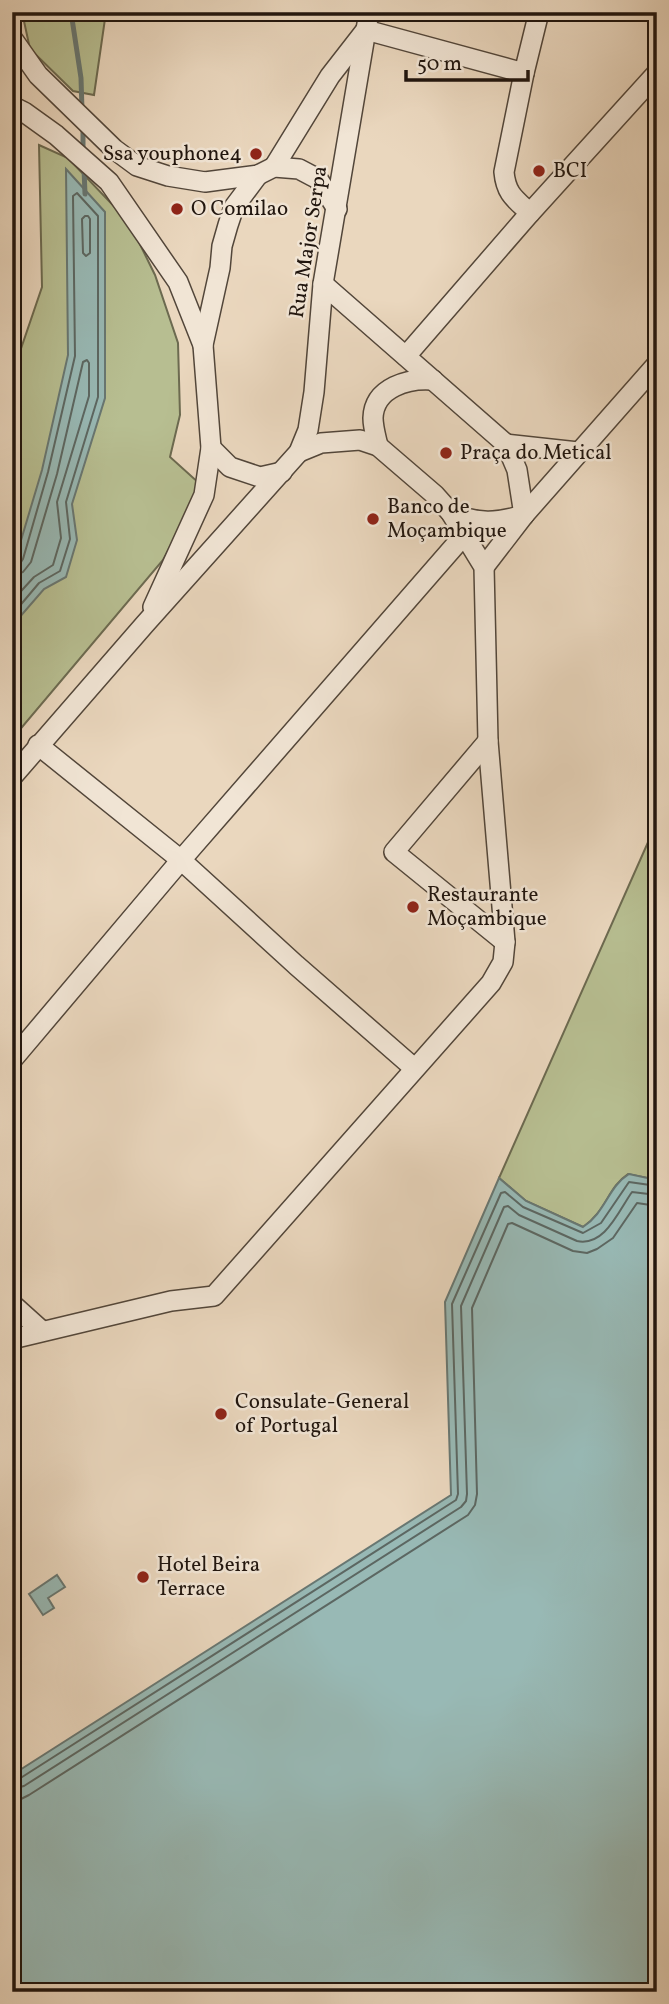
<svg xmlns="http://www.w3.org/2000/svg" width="669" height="2004" font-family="Vollkorn,serif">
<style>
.green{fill:#b7be91;stroke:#6c6a50;stroke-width:2}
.water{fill:#98b9b5;stroke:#687772;stroke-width:2}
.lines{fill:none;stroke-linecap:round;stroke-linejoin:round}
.shore{stroke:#5c6762;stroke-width:2}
.stream{stroke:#687772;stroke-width:5}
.minor-casing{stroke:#52463a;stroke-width:22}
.minor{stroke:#f1e5d5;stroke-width:19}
.poi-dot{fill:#8f2418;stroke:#f1e5d5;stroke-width:2.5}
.labels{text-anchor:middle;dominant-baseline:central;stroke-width:5;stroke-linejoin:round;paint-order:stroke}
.poi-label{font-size:21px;fill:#20150e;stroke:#f1e5d5;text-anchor:start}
.street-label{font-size:21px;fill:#20150e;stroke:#f1e5d5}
</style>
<rect width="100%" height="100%" fill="#ead7be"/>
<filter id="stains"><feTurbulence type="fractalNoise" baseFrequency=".00286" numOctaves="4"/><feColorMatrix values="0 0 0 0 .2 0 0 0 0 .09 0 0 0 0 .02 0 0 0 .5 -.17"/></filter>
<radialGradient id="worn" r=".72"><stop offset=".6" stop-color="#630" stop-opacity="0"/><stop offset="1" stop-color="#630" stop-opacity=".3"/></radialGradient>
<g class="green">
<polygon points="22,12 106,12 94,95 73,91 30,49"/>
<polygon points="39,145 68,158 129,222 155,275 178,343 180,415 170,457 200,484 193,504 163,560 12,739 12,375 42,287"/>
<path d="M657 822V1180L628 1174C608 1187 606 1212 583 1227L526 1201 499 1178Z"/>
</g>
<g class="water">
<polygon points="66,169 105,212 105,398 72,504 77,540 66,577 44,589 12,626 12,562 16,557 42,470 68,355"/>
<path d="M629 1174 657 1180V1992H12V1775L451 1495 445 1302 499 1178 526 1201 583 1227C606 1212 608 1187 629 1174Z"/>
<polygon points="57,1575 65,1587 48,1598 54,1608 43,1615 29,1594"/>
</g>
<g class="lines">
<g class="shore">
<polygon points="85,216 88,216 90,219 90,253 86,256 83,253 82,219"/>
<polyline points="12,566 19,565 23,559 48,472 75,356 73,196 77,193 98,216 98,397 66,502 70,539 60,571 39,583 12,615"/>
<polyline points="12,575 23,572 31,562 57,474 83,362 87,360 89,363 89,396 57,502 61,538 53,565 34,577 12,601"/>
<polyline points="12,1780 19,1779 456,1500 458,1494 452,1304 501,1193 505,1192 523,1207 583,1233 601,1223 629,1182 657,1186"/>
<path d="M12 1789 24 1786 461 1507 466 1501 467 1494 461 1306 504 1207 508 1206 519 1215 577 1241C605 1247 619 1210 632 1192L657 1195"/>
<polyline points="12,1799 21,1799 29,1795 468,1515 475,1505 477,1494 472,1308 508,1224 512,1223 573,1251 587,1253 597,1249 613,1238 637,1203 657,1206"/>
</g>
<g class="stream">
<polyline points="71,12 81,78 82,110"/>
<polyline points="83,127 83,152"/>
<polyline points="84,169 85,194"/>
</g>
<g class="minor-casing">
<g id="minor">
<polyline points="366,30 524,73"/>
<polyline points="12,38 38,75 114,149 137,166 168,176 205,182 258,175 274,167 299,169 318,179 337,209"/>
<polyline points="12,106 24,112 56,135 109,182 178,282 203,345 211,448 204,495 153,607"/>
<polyline points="274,167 330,76 365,31"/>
<path d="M530 213C515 199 506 194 504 172L524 73 539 12"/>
<polyline points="323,284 506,444 517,470 524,515"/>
<polyline points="203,345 220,268 222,246 228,225 234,207 258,175"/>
<polyline points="406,356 530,213 657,73"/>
<polyline points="506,444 578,452"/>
<path d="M378 446C376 437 373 427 373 418 374 387 409 378 433 380"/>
<polyline points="211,448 230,467 260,477 282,472"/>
<path d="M451 513C479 524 496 523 524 515"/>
<polyline points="484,567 524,515 657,364"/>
<polyline points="488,741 394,852 505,942"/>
<polyline points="38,745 181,860 296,965 414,1068"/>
<polyline points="12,777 145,624 299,452 308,430 314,392 323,284 369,12"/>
<polyline points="12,1060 181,860 465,534"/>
<polyline points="12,1304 42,1331"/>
<polyline points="12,1339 171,1301 214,1296 491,983 503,962 505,942 488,741 484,567 451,513 435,495 378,446 360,440 321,443 299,452"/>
</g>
</g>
<use href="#minor" class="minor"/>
</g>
<g class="poi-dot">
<circle cx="256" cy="154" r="7"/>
<circle cx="539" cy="171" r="7"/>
<circle cx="177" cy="209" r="7"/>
<circle cx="446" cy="453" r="7"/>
<circle cx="373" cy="519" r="7"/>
<circle cx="413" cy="907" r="7"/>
<circle cx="221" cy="1414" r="7"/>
<circle cx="143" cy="1577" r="7"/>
</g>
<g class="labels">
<g class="poi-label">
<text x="242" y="154" text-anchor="end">Ssa youphone4</text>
<text x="553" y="171">BCI</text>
<text x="191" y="209">O Comilao</text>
<text x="460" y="453">Praça do Metical</text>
<text x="387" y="507">Banco de<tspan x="387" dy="24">Moçambique</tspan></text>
<text x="427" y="895">Restaurante<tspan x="427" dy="24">Moçambique</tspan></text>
<text x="235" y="1402">Consulate-General<tspan x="235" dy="24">of Portugal</tspan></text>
<text x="157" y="1565">Hotel Beira<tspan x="157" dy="24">Terrace</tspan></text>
</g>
<g class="street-label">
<text transform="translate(309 242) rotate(-81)">Rua Major Serpa</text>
</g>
</g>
<rect width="669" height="2004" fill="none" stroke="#ead7be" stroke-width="42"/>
<rect x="14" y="14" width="641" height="1976" fill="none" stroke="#20150e" stroke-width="3.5"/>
<rect x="21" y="21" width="627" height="1962" fill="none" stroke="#20150e" stroke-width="2"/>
<path d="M406 70v10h122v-10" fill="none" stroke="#20150e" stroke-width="3.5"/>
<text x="417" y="70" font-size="21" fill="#20150e" stroke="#f1e5d5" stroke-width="5" paint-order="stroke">50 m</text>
<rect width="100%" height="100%" filter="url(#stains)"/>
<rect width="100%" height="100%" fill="url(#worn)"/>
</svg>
